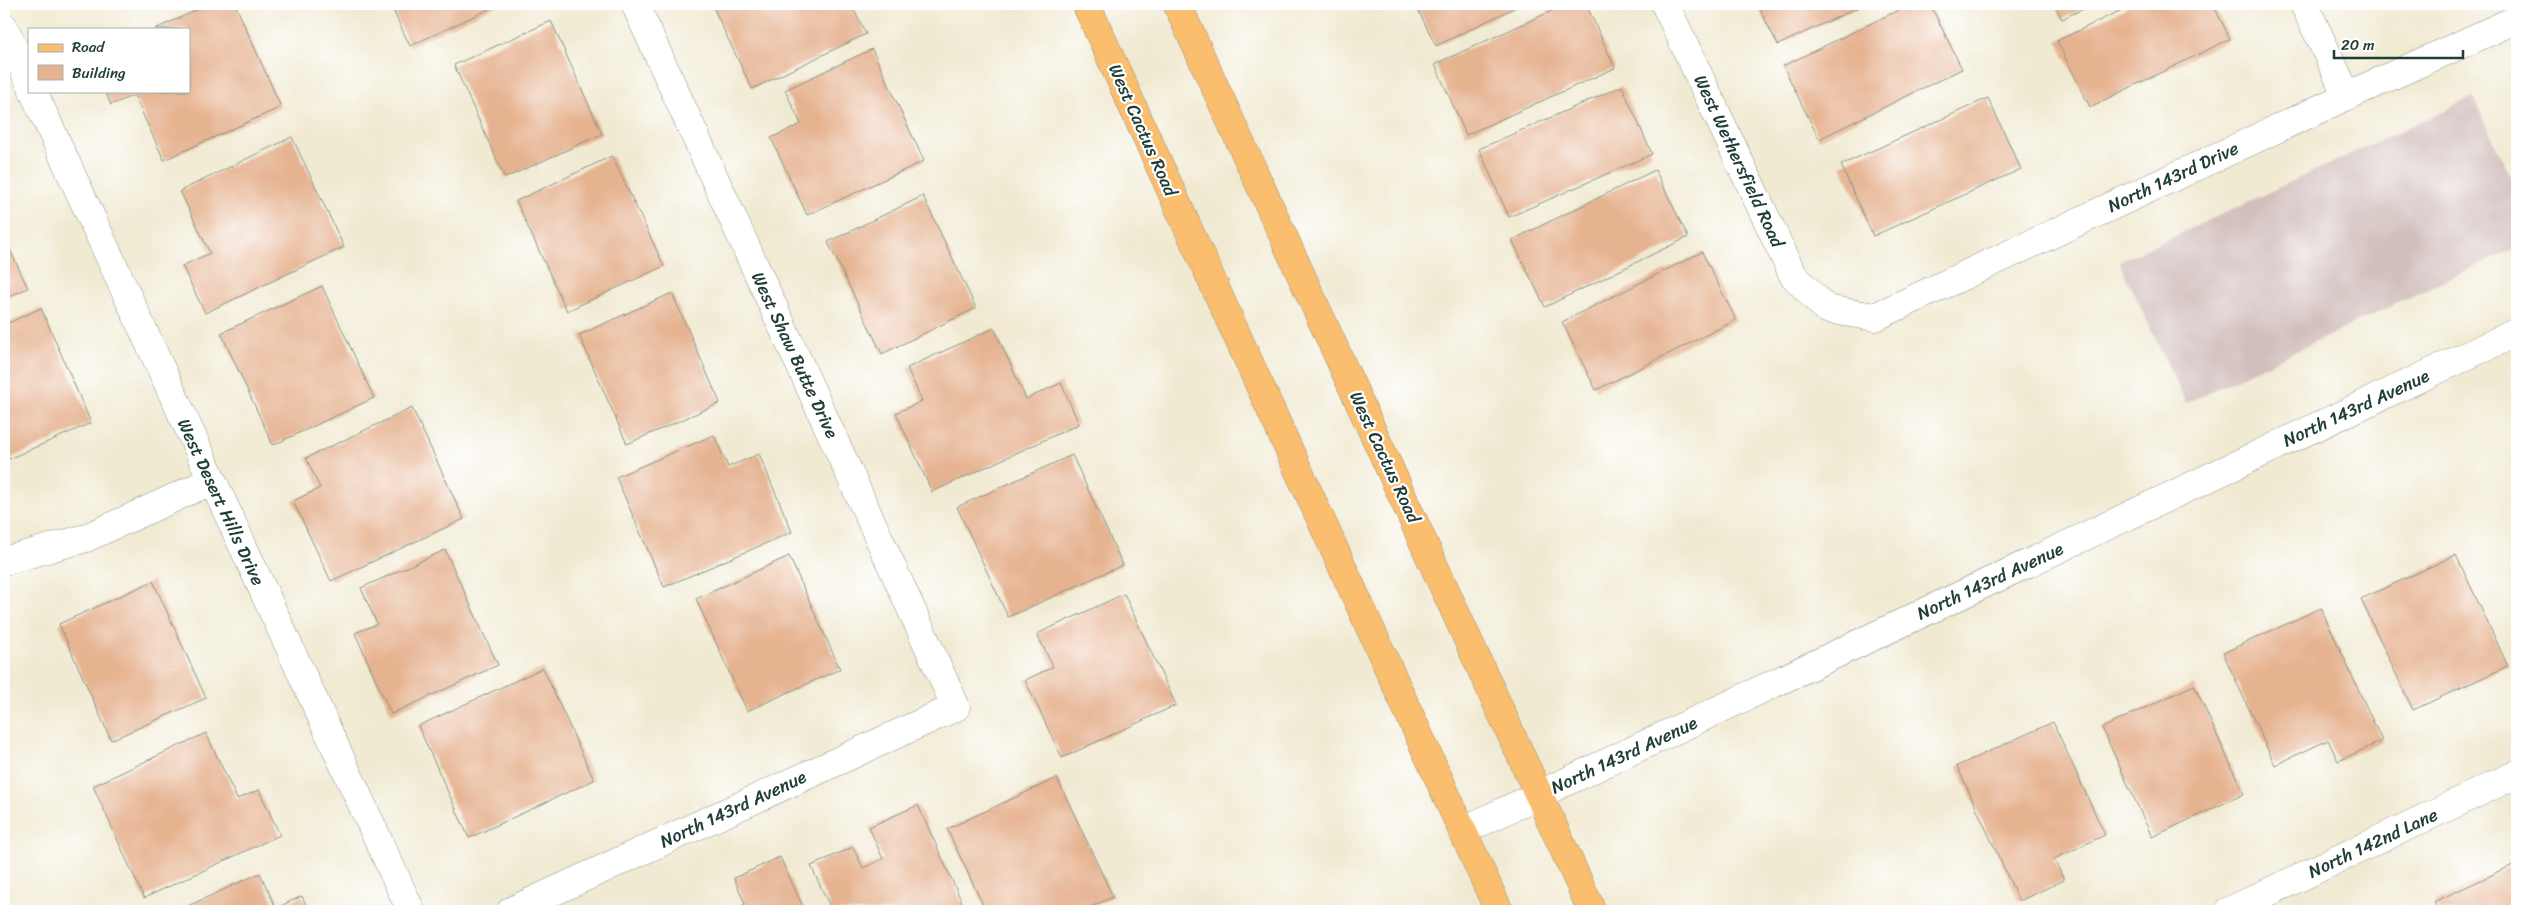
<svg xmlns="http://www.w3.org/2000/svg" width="2521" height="915" font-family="Sriracha,sans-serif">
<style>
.industrial{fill:#d1bfbd}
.building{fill:#e6b391}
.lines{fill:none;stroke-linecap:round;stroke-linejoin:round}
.minor-casing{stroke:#889484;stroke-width:29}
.major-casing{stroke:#889484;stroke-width:29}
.minor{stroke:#fff;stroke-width:28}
.major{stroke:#fbbd6e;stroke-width:28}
.labels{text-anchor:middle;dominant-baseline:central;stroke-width:4.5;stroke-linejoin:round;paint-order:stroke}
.street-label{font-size:18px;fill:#1f3d34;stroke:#fff}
</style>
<rect width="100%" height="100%" fill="#fff"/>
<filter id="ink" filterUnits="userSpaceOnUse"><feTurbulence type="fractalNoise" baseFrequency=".02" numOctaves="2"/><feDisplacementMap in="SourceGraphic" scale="10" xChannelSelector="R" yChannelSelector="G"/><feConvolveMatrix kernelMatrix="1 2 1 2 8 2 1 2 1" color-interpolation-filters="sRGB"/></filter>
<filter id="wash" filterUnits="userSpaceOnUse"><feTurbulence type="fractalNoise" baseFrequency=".0096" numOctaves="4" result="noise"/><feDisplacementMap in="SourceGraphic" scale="20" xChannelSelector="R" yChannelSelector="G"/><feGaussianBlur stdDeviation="1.12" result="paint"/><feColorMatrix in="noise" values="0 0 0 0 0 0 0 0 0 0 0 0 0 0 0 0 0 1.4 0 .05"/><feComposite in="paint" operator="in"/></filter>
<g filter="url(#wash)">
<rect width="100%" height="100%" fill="#f1ead3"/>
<polygon class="industrial" points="2473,97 2517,191 2517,247 2186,403 2119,262"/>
<g id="blocks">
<g class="building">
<polygon points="210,4 235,4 281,107 164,160 134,95 111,105 105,91 189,91 189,29 155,29"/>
<polygon points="390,4 500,4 410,46"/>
<polygon points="715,4 851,4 866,34 752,89 712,5"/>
<polygon points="1415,4 1522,4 1436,46"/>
<polygon points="1567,4 1586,4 1615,68 1466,135 1435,64"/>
<polygon points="1768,4 1865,4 1778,45 1759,8"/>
<polygon points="1911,4 1930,4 1962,69 1819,139 1783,66"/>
<polygon points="2054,4 2093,4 2062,19"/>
<polygon points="2134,4 2213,4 2230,39 2090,107 2057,41"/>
<polygon points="551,21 602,134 505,178 454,65"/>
<polygon points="872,49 924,161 807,215 771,138 801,124 785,90"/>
<polygon points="1622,86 1652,154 1509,217 1479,149"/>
<polygon points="1988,98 2021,169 1873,236 1841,165"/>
<polygon points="292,137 344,247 205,313 182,266 210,253 180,191"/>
<polygon points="612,156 664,266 567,311 516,201"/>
<polygon points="1655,170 1688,237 1545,307 1512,240"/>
<polygon points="923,196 976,308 882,354 828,242"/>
<polygon points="4,237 28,288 4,299"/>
<polygon points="1702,252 1736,320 1596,390 1562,322"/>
<polygon points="322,286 374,398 273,445 221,333"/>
<polygon points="672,293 720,403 627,444 579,335"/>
<polygon points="41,308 91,423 4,461 4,325"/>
<polygon points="994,328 1026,399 1061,383 1079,424 932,492 896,413 922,401 907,368"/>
<polygon points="412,408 464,519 331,581 293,501 320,488 306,458"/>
<polygon points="714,435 728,467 759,454 792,532 664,587 616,477"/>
<polygon points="1072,455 1123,565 1008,617 957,507"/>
<polygon points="445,550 498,665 391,714 355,633 377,624 361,588"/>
<polygon points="2456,555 2508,666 2413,710 2361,599"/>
<polygon points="789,556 840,669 747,711 696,599"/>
<polygon points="153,581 206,698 111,740 59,624"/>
<polygon points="1124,594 1176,705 1062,758 1025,680 1053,667 1037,634"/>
<polygon points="2321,608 2382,741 2338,761 2328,740 2275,765 2223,653"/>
<polygon points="543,668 594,780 469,838 418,726"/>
<polygon points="2194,685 2244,794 2152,837 2102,728"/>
<polygon points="2053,722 2105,835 2054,859 2064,880 2019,901 1957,766"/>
<polygon points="206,733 237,799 259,790 280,835 144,898 93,786"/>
<polygon points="1057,778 1113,897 1082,911 986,911 947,829"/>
<polygon points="918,805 966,911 832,911 811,866 853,847 863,868 883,859 869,827"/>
<polygon points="780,857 805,911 731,911 745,904 734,878"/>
<polygon points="2517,863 2517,911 2438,911 2434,902"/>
<polygon points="260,873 276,908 302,896 309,911 177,911"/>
</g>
</g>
</g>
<g filter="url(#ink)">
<use href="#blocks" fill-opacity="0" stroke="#889484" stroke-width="1"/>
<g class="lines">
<g class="minor-casing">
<g id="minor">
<polyline points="1665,4 1793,275 1826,309 1875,317 2347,96 2517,19"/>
<polyline points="2304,4 2347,96"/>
<polyline points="4,27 29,81"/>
<polyline points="33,91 411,911"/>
<polyline points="4,561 86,538 211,481"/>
<polyline points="1462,831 2517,332"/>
<polyline points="511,911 956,707 635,4"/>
<polyline points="2229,911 2517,774"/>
</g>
</g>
<g class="major-casing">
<g id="major">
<polyline points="1086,4 1499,911"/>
<polyline points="1177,4 1592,911"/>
</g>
</g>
<use href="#minor" class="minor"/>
<use href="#major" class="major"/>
</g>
</g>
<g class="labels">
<g class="street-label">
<text transform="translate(1143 130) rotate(66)">West Cactus Road</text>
<text transform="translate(1739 161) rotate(65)">West Wethersfield Road</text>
<text transform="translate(2173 177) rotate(-25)">North 143rd Drive</text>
<text transform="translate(795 355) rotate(65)">West Shaw Butte Drive</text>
<text transform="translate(2356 408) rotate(-25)">North 143rd Avenue</text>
<text transform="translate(1385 457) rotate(65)">West Cactus Road</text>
<text transform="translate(221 502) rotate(65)">West Desert Hills Drive</text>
<text transform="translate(1990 581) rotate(-25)">North 143rd Avenue</text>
<text transform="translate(1624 755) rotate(-25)">North 143rd Avenue</text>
<text transform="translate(733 809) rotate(-25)">North 143rd Avenue</text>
<text transform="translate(2373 843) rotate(-25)">North 142nd Lane</text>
</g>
</g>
<rect width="2521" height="915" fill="none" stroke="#fff" stroke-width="20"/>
<rect x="28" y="28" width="162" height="65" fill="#ffffff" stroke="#a5b1ae"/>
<rect x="38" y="44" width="25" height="8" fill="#fbbd6e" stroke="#a5b1ae"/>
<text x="72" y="52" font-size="15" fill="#1f3d34">Road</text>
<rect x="38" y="65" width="25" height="15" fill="#e6b391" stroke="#a5b1ae"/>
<text x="72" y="78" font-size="15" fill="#1f3d34">Building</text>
<path d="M2334 50v8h129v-8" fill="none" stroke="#1f3d34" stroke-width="2.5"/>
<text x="2341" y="50" font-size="15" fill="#1f3d34" stroke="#ffffff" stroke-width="4" paint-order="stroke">20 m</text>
</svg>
